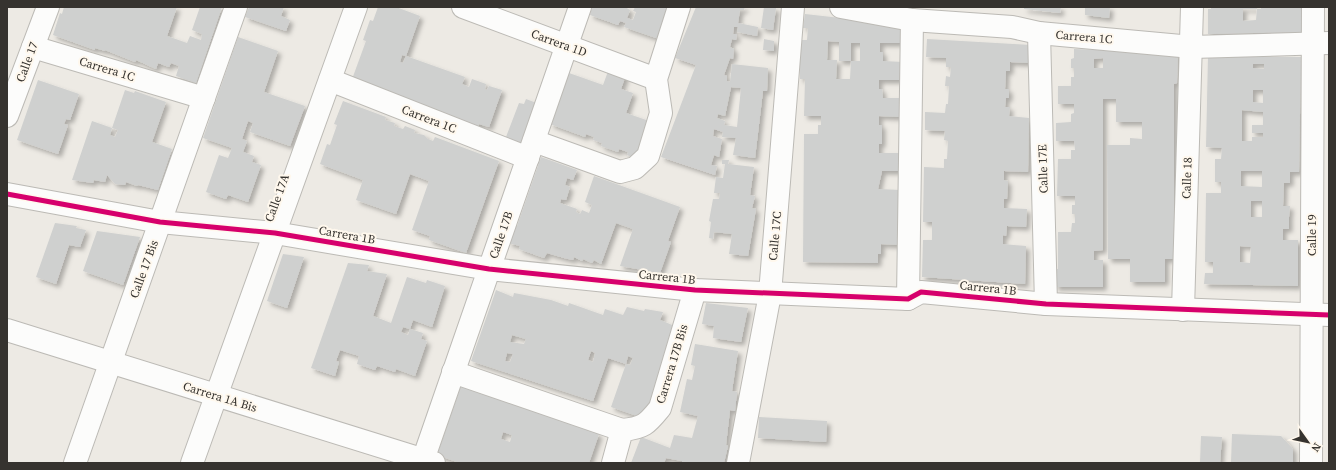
<svg xmlns="http://www.w3.org/2000/svg" width="1336" height="470" font-family="'Source Serif 4',serif">
<style>
.building{fill:#cfd0cf;fill-rule:evenodd;filter:url(#shadow)}
.lines{fill:none;stroke-linecap:round;stroke-linejoin:round}
.street-casing{stroke:#bcbab5;stroke-width:24}
.street{stroke:#fcfcfb;stroke-width:22}
.cycleway-casing{stroke:#fff8ed;stroke-width:8}
.cycleway{stroke:#d6006c;stroke-width:5}
.labels{text-anchor:middle;dominant-baseline:central;stroke-width:4;stroke-linejoin:round;paint-order:stroke}
.street-label{font-size:12px;fill:#36332f;stroke:#fff8ed}
</style>
<defs>
<filter id="shadow"><feDropShadow dx="3.5" dy="3.5" stdDeviation="2" flood-color="#0004"/></filter>
</defs>
<rect width="100%" height="100%" fill="#edeae4"/>
<g class="building">
<polygon points="64,7 177,7 167,36 187,43 190,36 201,40 202,34 192,30 200,7 222,7 196,83 176,76 179,66 171,63 169,67 158,63 156,69 136,60 135,62 105,50 105,51 95,48 95,50 53,35 60,13 62,14"/>
<polygon points="249,7 284,7 281,16 290,20 286,31 245,17"/>
<polygon points="378,7 396,7 420,16 406,56 402,55 400,62 403,63 406,56 465,77 462,84 469,87 472,79 486,84 485,89 487,90 489,86 502,90 489,127 479,124 478,127 351,82 366,41 363,40 370,20 373,21"/>
<polygon points="592,7 625,7 630,10 627,18 633,20 636,12 633,11 635,7 670,7 659,39 624,27 626,23 620,21 618,25 590,15"/>
<path d="M696 7H745L744 10H740L738 23 758 27 757 36 737 32 738 27H734L733 34H737L736 40 732 39 730 47 734 49 733 59 730 58 724 75 727 76V81L730 82 732 64 768 68 767 91H763L755 158 733 155 736 138 722 137 723 132 714 129 713 136 722 139 719 157 714 155 711 165 717 166 715 175 661 157 696 65 675 58ZM731 87 741 88 737 127 724 125 725 121 717 118 718 114 725 116Z"/>
<polygon points="764,7 776,8 773,30 761,28"/>
<polygon points="1024,7 1061,7 1060,13 1024,9"/>
<polygon points="1085,7 1110,7 1109,18 1085,15"/>
<polygon points="1211,7 1257,7 1257,9 1243,9 1243,21 1256,20 1257,9 1261,9 1261,7 1302,7 1302,32 1208,34 1208,9 1211,9"/>
<path d="M805 14 903 25V43H880V52H883V61L903 62 902 80H879V89H882L883 98H902V117L879 116V125H882V144H879V153H902L901 171H882L878 189 901 190V245L881 244V254H878V263L803 262 804 134H818V125H821V116H804L805 79H800V58L802 40H807L808 28H803ZM828 41 839 42V61H851V43H860V61H851L850 79H836L837 60H827Z"/>
<polygon points="238,37 278,51 264,92 305,106 290,146 250,132 253,123 248,121 242,139 247,141 243,152 254,156 252,162 261,165 248,202 228,195 226,199 206,192 219,155 228,158 232,148 203,138"/>
<polygon points="764,39 774,41 774,51 763,50"/>
<polygon points="927,39 1031,45 1030,63 1010,62 1010,71 1006,71 1005,89 1009,89 1009,98 1006,98 1005,107 1010,107 1009,116 1029,118 1028,172 1004,171 1004,180 1008,181 1007,199 1004,199 1004,208 1027,209 1026,227 1007,226 1006,236 1003,235 1003,244 1026,246 1025,284 922,277 923,240 932,240 932,222 923,222 924,167 944,168 944,159 947,159 948,141 944,140 945,131 925,130 925,112 945,113 946,104 948,104 949,86 945,86 946,76 950,77 951,67 946,67 946,58 926,57"/>
<path d="M1074 49 1178 53 1177 83 1174 84V259H1165V282H1130V259H1108L1107 145H1130V138L1142 139V122H1116V99H1103V250L1094 251V260H1103V287H1055V269H1058V232H1071L1072 223H1075V214H1072V205H1075V196H1057L1058 159H1071V150H1075L1074 141H1056V123L1071 122V114L1074 113V104H1058V86H1071V77H1074V68H1071V59L1074 58ZM1103 58V68H1094V59Z"/>
<path d="M1208 56 1301 57 1299 172H1290V183H1284L1283 206H1290L1289 217V229H1283V240H1298V286L1204 284 1205 273H1213V262H1205L1206 193H1221V182H1215V159H1221L1222 148 1206 147ZM1253 64H1264V69L1253 68ZM1253 90H1263V103L1253 102ZM1242 110 1263 112V125H1252V133H1263V137H1252V141H1242ZM1241 171H1262V187L1241 186ZM1251 201H1262V217H1251ZM1240 246 1251 247 1250 263 1240 262Z"/>
<polygon points="610,66 627,72 621,89 633,93 626,113 649,121 638,150 641,150 638,159 627,155 628,152 619,149 618,152 601,146 602,143 593,140 594,137 586,134 585,137 550,124 569,73 603,85"/>
<polygon points="38,80 79,94 70,120 66,119 64,124 68,125 58,154 17,140"/>
<polygon points="125,90 134,93 135,91 166,102 152,142 172,149 158,190 138,185 137,186 126,182 125,185 115,184 107,175 105,182 94,180 93,183 72,180 92,121 112,128 110,135 115,137 118,130 112,128"/>
<polygon points="526,99 539,104 525,144 506,137 519,103 524,104"/>
<polygon points="343,101 386,117 385,120 395,123 394,126 403,129 405,126 415,130 414,133 424,135 428,139 433,141 435,137 499,161 466,253 429,240 430,236 412,230 429,181 410,174 396,214 356,200 363,180 320,164 327,144 330,145 337,125 334,124"/>
<polygon points="541,157 577,170 573,180 567,178 565,185 570,187 566,200 561,199 560,203 577,209 576,212 580,214 582,210 589,213 592,205 585,202 594,176 680,207 668,241 671,242 660,273 620,266 633,229 616,223 601,264 594,260 592,263 583,259 582,261 574,257 573,260 564,258 547,253 544,258 519,249 520,246 508,243 514,225 517,226"/>
<polygon points="722,160 729,160 728,164 754,167 750,195 755,196 752,208 756,209 748,256 729,254 732,234 714,232 713,239 709,238 711,222 709,221 713,199 719,199 720,193 714,193 716,177 723,178 725,164 722,164"/>
<polygon points="55,223 77,226 76,228 86,230 80,247 69,245 56,284 36,277"/>
<polygon points="97,231 140,237 123,285 83,271"/>
<polygon points="283,254 304,257 287,308 267,301"/>
<polygon points="348,263 369,265 367,271 387,274 373,316 391,323 407,277 426,283 427,280 445,286 432,327 413,320 410,329 403,327 401,332 408,335 410,329 423,333 421,339 427,341 415,376 396,369 395,372 377,366 375,370 357,364 359,356 340,350 336,361 339,362 335,376 311,368"/>
<path d="M496 290 513 297 514 293 551 300 568 306 569 303 603 315 605 309 623 315 627 307 644 311 645 309 663 312 660 320 677 327 646 419 611 407 626 364 630 365 633 358 628 356 626 364 608 358 593 401 471 361ZM512 335 526 339 524 344 510 342ZM591 351 595 353 593 362 588 360ZM507 353 513 354 510 362 505 361Z"/>
<polygon points="706,303 748,308 741,342 713,338 714,326 702,324"/>
<polygon points="695,344 738,351 732,391 737,392 735,411 730,410 726,445 728,446 724,463 682,463 682,461 666,458 664,463 631,463 641,437 670,448 674,435 692,438 698,416 680,412 687,379 692,380 695,366 691,365"/>
<path d="M461 386 599 434 589 463H460L437 455ZM503 432 512 435 510 442 501 439Z"/>
<polygon points="759,417 827,421 826,442 758,438"/>
<polygon points="1232,434 1281,436 1293,449 1293,463 1231,463"/>
<polygon points="1201,436 1222,437 1220,463 1200,463"/>
</g>
<g class="lines">
<g class="street-casing">
<g id="street">
<polyline points="463,7 656,79"/>
<polyline points="841,7 912,20 1012,27 1039,33 1192,47 1329,43"/>
<polyline points="1039,33 1046,304"/>
<polyline points="33,47 204,98"/>
<polyline points="330,80 528,158"/>
<polyline points="7,116 48,7"/>
<polyline points="534,141 620,172 635,168 648,156 661,113 656,79 679,7"/>
<polyline points="7,194 160,222 275,233 489,269 695,290 908,299 921,292 1046,304 1329,315"/>
<polyline points="908,299 912,20"/>
<polyline points="1183,310 1192,7"/>
<polyline points="7,330 434,463"/>
<polyline points="453,372 622,430"/>
<polyline points="75,463 236,7"/>
<polyline points="192,463 356,7"/>
<polyline points="422,463 580,7"/>
<path d="M613 463 622 430C644 428 647 424 660 408L695 290"/>
<polyline points="738,463 770,294 793,7"/>
<polyline points="1311,463 1313,7"/>
</g>
</g>
<use href="#street" class="street"/>
<g class="cycleway-casing">
<polyline id="cycleway" points="7,194 160,222 275,233 489,269 695,290 908,299 921,292 1046,304 1329,315"/>
</g>
<use href="#cycleway" class="cycleway"/>
</g>
<g class="labels">
<g class="street-label">
<text transform="translate(1084 37) rotate(5)">Carrera 1C</text>
<text transform="translate(559 43) rotate(20)">Carrera 1D</text>
<text transform="translate(27 62) rotate(-70)">Calle 17</text>
<text transform="translate(107 69) rotate(17)">Carrera 1C</text>
<text transform="translate(429 119) rotate(21)">Carrera 1C</text>
<text transform="translate(1043 169) rotate(-92)">Calle 17E</text>
<text transform="translate(1187 178) rotate(-88)">Calle 18</text>
<text transform="translate(277 198) rotate(-70)">Calle 17A</text>
<text transform="translate(347 235) rotate(10)">Carrera 1B</text>
<text transform="translate(501 235) rotate(-71)">Calle 17B</text>
<text transform="translate(1312 235) rotate(-90)">Calle 19</text>
<text transform="translate(775 236) rotate(-85)">Calle 17C</text>
<text transform="translate(144 269) rotate(-70)">Calle 17 Bis</text>
<text transform="translate(667 277) rotate(6)">Carrera 1B</text>
<text transform="translate(988 288) rotate(6)">Carrera 1B</text>
<text transform="translate(672 364) rotate(-73)">Carrera 17B Bis</text>
<text transform="translate(220 397) rotate(17)">Carrera 1A Bis</text>
</g>
</g>
<rect width="1336" height="470" fill="none" stroke="#36332f" stroke-width="16"/>
<g transform="translate(1308 442) rotate(123)" stroke="#fff8ed" stroke-width="3" paint-order="stroke">
<path d="M0-3L7 15L0 10L-7 15Z" fill="#36332f"/>
<text y="-6" font-size="11" font-weight="bold" text-anchor="middle" fill="#36332f">N</text>
</g>
</svg>
